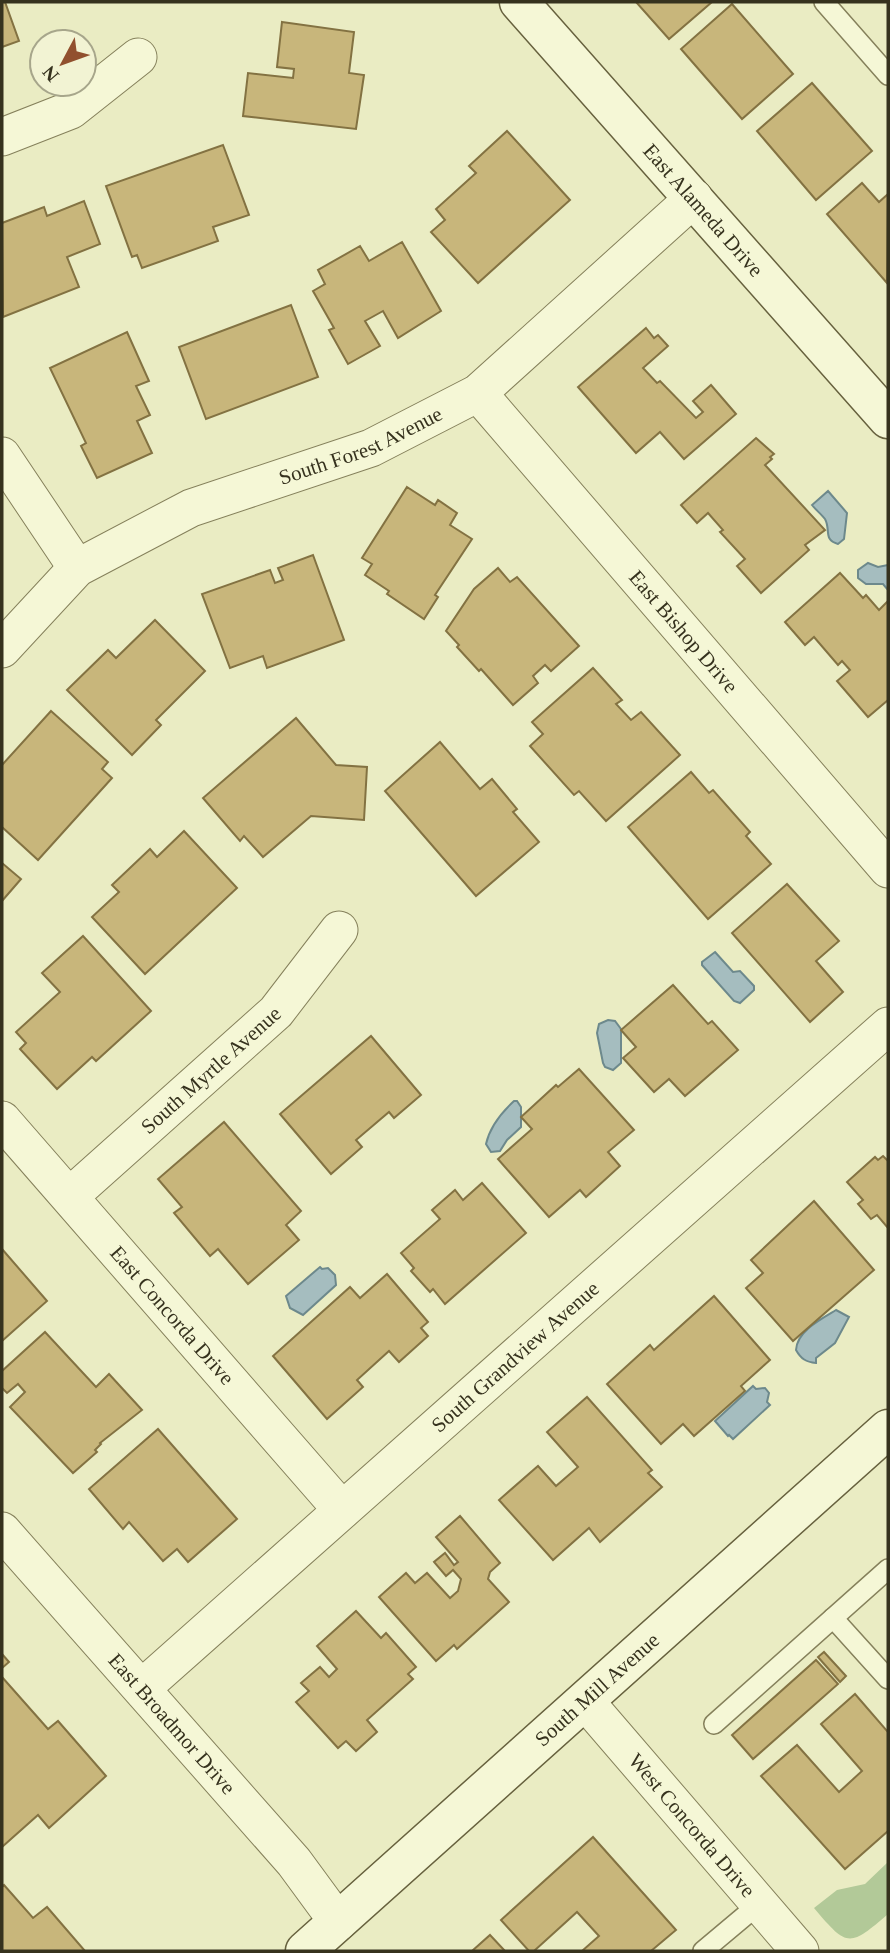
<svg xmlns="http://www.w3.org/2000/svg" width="890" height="1953" font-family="'Times New Roman',serif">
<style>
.green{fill:#b2c998}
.water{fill:#a5bdbf;stroke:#6d898c;stroke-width:2}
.building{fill:#c8b67b;stroke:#837242;stroke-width:2}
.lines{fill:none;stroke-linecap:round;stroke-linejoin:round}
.lane-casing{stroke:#85805b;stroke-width:22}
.street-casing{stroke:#85805b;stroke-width:39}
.secondary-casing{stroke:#67613e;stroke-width:41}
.lane{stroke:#f5f7d6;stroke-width:19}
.street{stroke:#f5f7d6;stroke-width:37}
.secondary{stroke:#f5f7d6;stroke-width:38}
.labels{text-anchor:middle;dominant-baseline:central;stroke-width:5;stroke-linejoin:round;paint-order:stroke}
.street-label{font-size:21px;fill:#36321e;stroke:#f2f3d3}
</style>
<rect width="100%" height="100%" fill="#eaecc3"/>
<path class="green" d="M888 1862V1914C849 1948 847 1947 814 1908L837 1890 865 1884Z"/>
<g class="water">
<path d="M828 491 847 513 844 539 838 544C823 540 831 530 825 519 822 515 816 510 812 505Z"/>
<polygon points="868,563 878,567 888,565 888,590 883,584 866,584 858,578 858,570"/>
<polygon points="715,952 733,972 740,971 754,986 754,990 740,1003 734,1001 702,965 702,962"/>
<polygon points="608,1020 615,1021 621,1029 621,1063 613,1070 605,1067 603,1063 597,1033 599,1024"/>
<path d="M514 1101H517L521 1107V1127L507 1140 500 1151 491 1152 486 1144C490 1126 501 1113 514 1101Z"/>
<polygon points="320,1267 322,1269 328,1268 335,1275 336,1285 303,1315 290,1308 286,1296"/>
<path d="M836 1310 849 1317 835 1343 816 1358V1363C806 1362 801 1359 796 1350 797 1331 821 1319 836 1310Z"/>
<polygon points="753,1386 756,1389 765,1388 769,1393 767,1402 770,1405 733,1439 729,1435 728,1436 715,1421"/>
</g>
<g class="building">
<polygon points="2,2 5,2 19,41 2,47"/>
<polygon points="636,2 712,2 669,39"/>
<polygon points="732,4 793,74 742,119 681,49"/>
<polygon points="282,22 354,32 349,73 364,75 356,129 243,116 248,73 293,78 294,69 277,67"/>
<polygon points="812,83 872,151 816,200 757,131"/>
<polygon points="507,131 570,200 478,283 431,232 445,220 436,209 476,173 469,166"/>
<polygon points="223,145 249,215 213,227 218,241 142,268 137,255 132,257 106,186"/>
<polygon points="862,183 879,202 888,194 887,283 827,214"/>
<polygon points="84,201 100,244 67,257 79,287 3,317 2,223 44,207 47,216"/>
<polygon points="402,242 441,311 398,338 383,311 365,321 380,346 348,364 329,330 334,328 313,291 325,284 318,270 360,246 369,261"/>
<polygon points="291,305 318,377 206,419 179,347"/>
<polygon points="646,328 654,338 658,335 668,346 643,368 657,383 660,381 696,418 703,412 693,401 711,385 736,414 684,459 660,432 636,453 578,387"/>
<polygon points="127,332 149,381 136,386 150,415 137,421 152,453 97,478 81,446 86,443 50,368"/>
<polygon points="756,438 774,454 770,457 772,459 765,465 825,530 805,545 809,550 761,593 737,566 745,559 720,532 723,530 708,513 697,523 681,505"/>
<polygon points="407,487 435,505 438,500 457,513 450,525 472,539 435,595 438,597 424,619 387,594 389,591 365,575 372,564 362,558"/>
<polygon points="313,555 344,640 267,668 263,656 230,668 202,594 270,570 275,583 283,580 278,568"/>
<polygon points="498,568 510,582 517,577 579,646 551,671 545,665 533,676 538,683 513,705 481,669 479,671 457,647 459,645 446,631 474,589"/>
<polygon points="840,573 863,598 866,595 879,610 888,601 888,700 868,717 837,681 850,670 842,661 838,665 814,637 805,645 785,622"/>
<polygon points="155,620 205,671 156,720 161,725 132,755 67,690 108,650 116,658"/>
<polygon points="593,668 622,700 616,704 631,720 641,712 680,755 606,821 579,791 574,795 530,746 543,734 532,722"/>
<polygon points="51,711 108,762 102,769 112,778 38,860 2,827 2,765"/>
<polygon points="296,718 336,765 367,767 364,820 311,816 263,857 244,836 240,841 203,798"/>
<polygon points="440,742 480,789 492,779 517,809 513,812 539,842 476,896 385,791"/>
<polygon points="691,772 709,793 713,790 750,832 746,836 771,864 708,919 628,827"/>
<polygon points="184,831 237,888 145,974 92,917 119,892 112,885 150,849 157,857"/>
<polygon points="2,863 21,879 2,901"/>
<polygon points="787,884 839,941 816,961 843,992 810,1022 732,933"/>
<polygon points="83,936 151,1011 96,1061 92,1057 57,1089 20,1049 26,1043 16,1032 60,992 42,973"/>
<polygon points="673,985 708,1024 712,1021 738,1050 685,1096 669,1079 654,1092 623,1058 636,1047 621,1030"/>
<polygon points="371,1036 421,1095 394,1118 389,1112 356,1140 362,1147 331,1174 280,1114"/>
<polygon points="579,1069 634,1130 608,1152 620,1166 586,1197 580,1190 549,1217 498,1159 532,1129 521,1117 556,1085 558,1087"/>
<polygon points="224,1122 301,1211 286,1225 299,1240 248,1284 218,1249 210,1256 174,1213 182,1207 158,1179"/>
<polygon points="883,1156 888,1161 888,1228 877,1215 871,1219 858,1204 863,1200 847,1182 875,1157 878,1160"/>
<polygon points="482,1183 526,1233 445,1304 433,1289 430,1292 411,1271 414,1268 401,1253 440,1219 432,1210 455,1190 463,1200"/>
<polygon points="814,1201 874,1270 793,1341 746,1288 763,1273 751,1260"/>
<polygon points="2,1249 47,1301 2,1341"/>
<polygon points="387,1274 428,1322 421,1328 428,1336 399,1362 389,1351 357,1380 363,1387 327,1419 273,1356 350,1287 360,1298"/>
<polygon points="714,1296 770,1360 741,1386 745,1391 694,1436 683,1424 661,1444 607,1384 650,1345 654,1350"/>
<polygon points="45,1332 96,1387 109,1374 142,1410 100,1443 101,1444 95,1450 97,1452 73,1473 10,1407 25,1392 18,1384 7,1393 2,1388 2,1371"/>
<polygon points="587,1397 652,1470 648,1473 662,1487 600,1542 589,1528 553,1560 499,1500 538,1466 556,1486 578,1467 547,1432"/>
<polygon points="158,1429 237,1519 188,1562 177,1549 163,1561 129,1522 123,1529 89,1489"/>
<polygon points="460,1516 500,1563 490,1572 488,1579 509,1602 457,1649 454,1645 436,1661 379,1597 406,1573 415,1583 427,1573 450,1598 458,1591 461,1579 453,1570 446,1576 434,1562 445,1553 454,1565 458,1562 436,1537"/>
<polygon points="356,1611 381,1638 386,1633 416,1667 408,1674 413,1679 367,1720 377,1732 356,1751 346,1741 338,1748 296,1702 309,1691 301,1683 320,1667 329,1677 337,1669 317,1646"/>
<polygon points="824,1652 846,1676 840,1682 818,1657"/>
<polygon points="2,1654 9,1662 2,1668"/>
<polygon points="816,1660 838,1684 753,1759 732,1735"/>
<polygon points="2,1677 48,1729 58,1721 106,1776 49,1828 38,1815 2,1847"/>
<polygon points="855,1694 888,1732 888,1831 845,1869 761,1776 797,1745 839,1792 862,1771 821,1724"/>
<polygon points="593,1837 676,1930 651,1951 582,1951 599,1936 577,1912 534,1951 529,1951 501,1920"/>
<polygon points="4,1885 33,1918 47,1907 85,1951 2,1951 2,1887"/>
<polygon points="490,1935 505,1951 472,1951"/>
</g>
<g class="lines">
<g class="lane-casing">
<g id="lane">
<polyline points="824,2 888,75"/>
<polyline points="833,1618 888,1679"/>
<polyline points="714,1724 888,1569"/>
<polyline points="703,1951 759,1904"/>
</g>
</g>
<g class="street-casing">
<g id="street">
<polyline points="2,137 71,110 138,57"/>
<path id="s1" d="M478 393 888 869"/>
<polyline points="2,456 77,568"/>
<path id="s2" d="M2 649 77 568 191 508 371 448 478 393 694 198"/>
<path id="s3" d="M2 1120 342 1510"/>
<path id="s4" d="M70 1196 276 1012 339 930"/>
<path id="s5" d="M2 1531 294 1862 338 1922"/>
<path id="s6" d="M142 1688 888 1026"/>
<path id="s7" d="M585 1701 800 1951"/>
</g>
</g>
<g class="secondary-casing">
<g id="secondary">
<path id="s8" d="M519 2 888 419"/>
<path id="s9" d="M305 1951 888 1429"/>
</g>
</g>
<use href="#lane" class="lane"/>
<use href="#street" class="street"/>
<use href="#secondary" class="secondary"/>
</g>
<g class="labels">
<g class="street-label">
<text stroke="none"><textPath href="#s8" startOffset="278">East Alameda Drive</textPath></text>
<text stroke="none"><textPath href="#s2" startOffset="420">South Forest Avenue</textPath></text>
<text stroke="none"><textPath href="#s1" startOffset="315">East Bishop Drive</textPath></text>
<text stroke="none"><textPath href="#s4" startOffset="189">South Myrtle Avenue</textPath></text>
<text stroke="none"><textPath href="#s3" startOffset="259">East Concorda Drive</textPath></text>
<text stroke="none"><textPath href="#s6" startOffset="499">South Grandview Avenue</textPath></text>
<text stroke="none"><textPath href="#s9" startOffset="392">South Mill Avenue</textPath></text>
<text stroke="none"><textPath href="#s5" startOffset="257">East Broadmor Drive</textPath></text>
<text stroke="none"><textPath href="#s7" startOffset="164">West Concorda Drive</textPath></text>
</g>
</g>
<rect width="890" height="1953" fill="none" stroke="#36321e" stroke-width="7"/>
<g transform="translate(63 63) rotate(229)"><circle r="33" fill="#f2f3d3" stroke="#a7a68b" stroke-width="2"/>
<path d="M0-5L12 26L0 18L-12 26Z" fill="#91502e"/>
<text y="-10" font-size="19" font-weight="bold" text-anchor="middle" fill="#36321e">N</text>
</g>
</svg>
